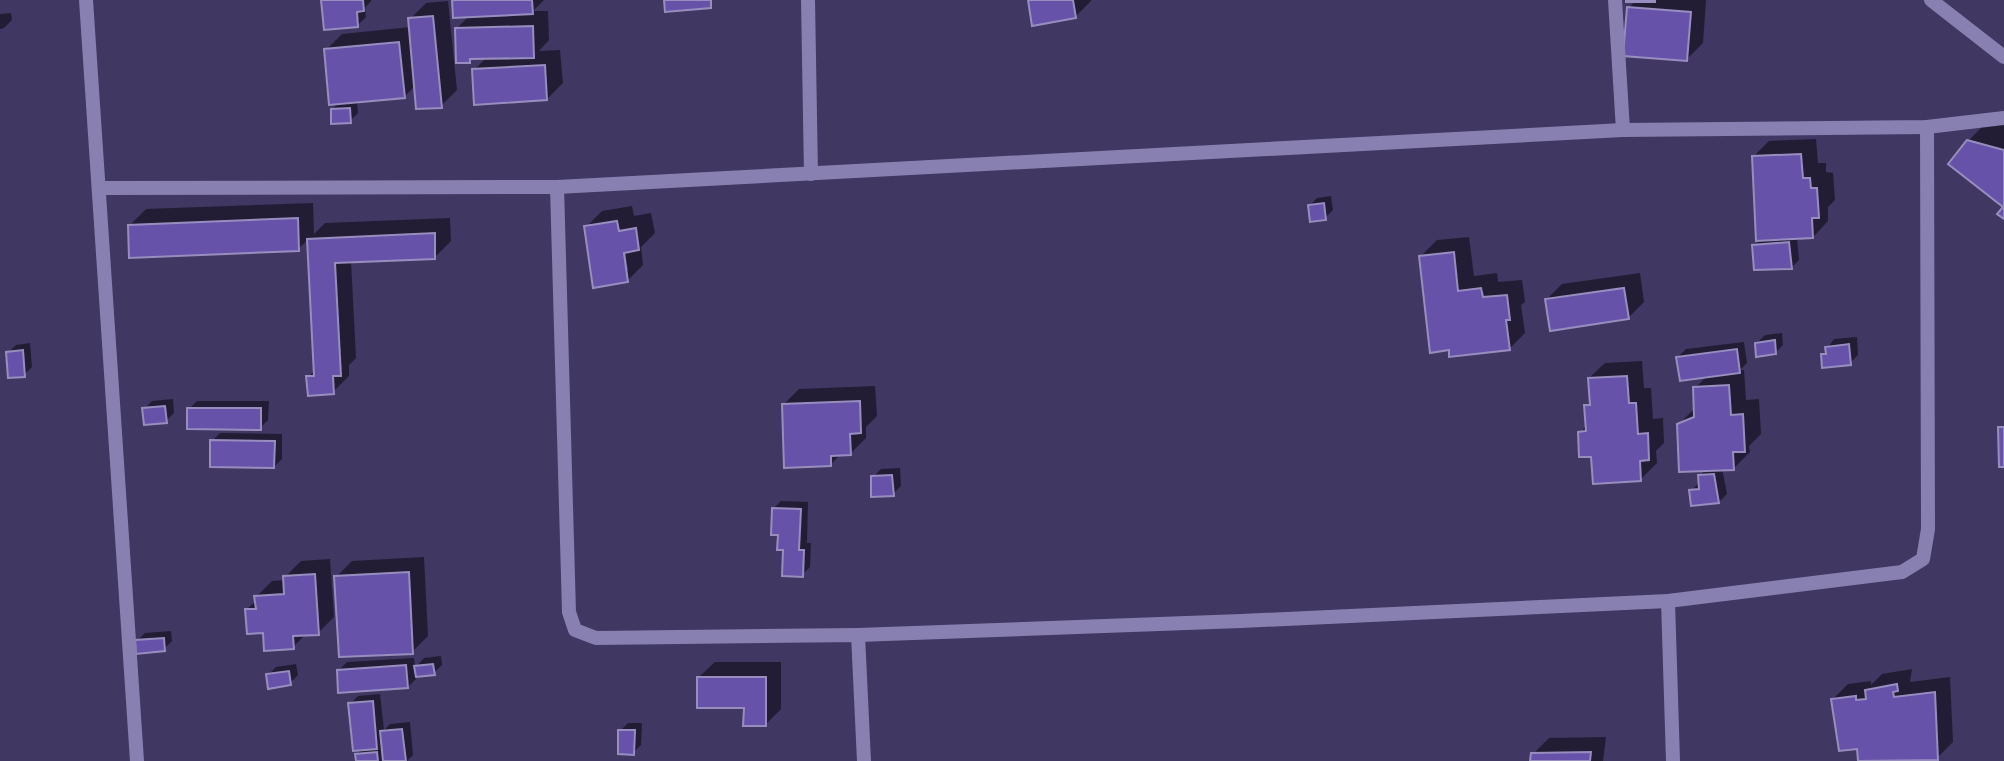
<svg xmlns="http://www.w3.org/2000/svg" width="2004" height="761" font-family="Quicksand,sans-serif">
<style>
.shadow{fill:#0007;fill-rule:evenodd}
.building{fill:#6752a9;stroke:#978ebf;stroke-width:2}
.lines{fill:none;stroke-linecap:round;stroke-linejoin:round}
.street{stroke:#8880b0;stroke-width:14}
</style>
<rect width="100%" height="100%" fill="#403762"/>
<g class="shadow">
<polygon points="322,0 371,0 371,1 365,8 366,17 358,25"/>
<polygon points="454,0 544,0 533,11 548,11 549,40 539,51 560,50 563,83 547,99 474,70 487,57 474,57 469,62 457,28 469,16"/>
<polygon points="1029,0 1091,0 1091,1 1075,17"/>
<polygon points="1628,0 1706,0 1703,43 1687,59 1628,8 1636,1"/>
<polygon points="448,1 457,90 441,106 416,85 405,96 357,101 358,113 350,121 332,109 340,102 326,50 342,34 411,27 410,19 426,3"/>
<polygon points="11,13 12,20 4,28 0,29 0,14"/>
<polygon points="1991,118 2004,122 2004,205 1968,141"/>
<polygon points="1816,139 1818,163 1826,163 1826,172 1833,173 1835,200 1828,207 1828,221 1813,237 1797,237 1799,260 1791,268 1754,246 1758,242 1753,157 1769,141"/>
<polygon points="1331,196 1333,210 1325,218 1309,206 1317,198"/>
<polygon points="313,203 314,234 325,223 450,218 451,241 435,257 351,261 356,358 349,365 349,376 333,392 308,377 316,369 309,239 298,249 130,225 146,209"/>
<path d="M632 206 634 216 651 213 655 233 641 247 643 265 627 281 586 227 602 211ZM624 244 628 270H625L621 245Z"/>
<polygon points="1469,237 1474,276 1497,273 1498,282 1522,280 1525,302 1521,305 1525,333 1509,349 1450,348 1421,256 1437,240"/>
<polygon points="1640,273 1644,302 1628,318 1546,300 1562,284"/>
<polygon points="1782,333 1783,345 1775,353 1757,343 1765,335"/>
<polygon points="1857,337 1858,355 1850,363 1823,355 1834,339"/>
<polygon points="1744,342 1747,363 1740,370 1744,370 1746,400 1759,399 1761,434 1749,446 1750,452 1734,468 1722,468 1727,494 1719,502 1691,491 1699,483 1700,476 1706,469 1679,424 1695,408 1695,388 1708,375 1678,357 1686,349"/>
<polygon points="30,343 32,367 24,375 8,353 16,345"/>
<polygon points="1642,361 1644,388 1651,388 1653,419 1663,418 1664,443 1656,451 1657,463 1641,479 1593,455 1580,433 1587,425 1586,406 1591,401 1589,378 1605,363"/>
<polygon points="875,386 877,416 866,427 866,438 850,454 841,454 831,464 783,405 799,389"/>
<polygon points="173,399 174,413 166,421 144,409 152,401"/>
<polygon points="197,401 269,401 268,420 260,428 189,409"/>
<polygon points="220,433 282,434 282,459 274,467 212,441"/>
<polygon points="900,468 901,486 893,494 873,477 881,469"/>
<polygon points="781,501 808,502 807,543 811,543 810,567 802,575 785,549 780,533 773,509"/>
<polygon points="424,557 428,636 412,652 336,577 352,561"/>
<polygon points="330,559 334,617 318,633 306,634 293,647 264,631 247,609 257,600 256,597 272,581 285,580 285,577 301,561"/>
<polygon points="171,631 172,641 164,649 137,641 145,633"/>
<polygon points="441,656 442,665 434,673 415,675 416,679 408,687 339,670 347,662 414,658 415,668 424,658"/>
<polygon points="715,662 781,662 781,709 765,725 745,706 699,677"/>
<polygon points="296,664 298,675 290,683 268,675 276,667"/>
<polygon points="1912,669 1910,682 1950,677 1953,742 1937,758 1921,761 1872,761 1858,747 1832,700 1848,684 1871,681 1871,685 1882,674"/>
<polygon points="380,694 384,730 390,724 410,722 413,755 407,761 358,761 357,754 363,748 350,704 358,696"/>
<polygon points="628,723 642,723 641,745 633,753 620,731"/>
<polygon points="1606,737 1603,761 1532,761 1533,754 1549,738"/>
</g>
<g class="building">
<polygon points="321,0 363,0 364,11 357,12 358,27 324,30"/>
<polygon points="452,0 532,0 533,14 453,18"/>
<polygon points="664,0 711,0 711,8 665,12"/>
<polygon points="1028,0 1073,0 1076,18 1032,26"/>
<rect x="1626" y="0" width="29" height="2"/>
<polygon points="1627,7 1691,12 1687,61 1623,56"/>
<polygon points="433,16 442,108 416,109 408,18"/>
<polygon points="533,26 534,58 470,59 470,63 456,63 455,28"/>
<polygon points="399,42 405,98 329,105 324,49"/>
<polygon points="545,65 547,100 474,105 472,69"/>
<polygon points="350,108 351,123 331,124 331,109"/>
<polygon points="1967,140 2004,150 2004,219 1997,214 2003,207 1948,164"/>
<polygon points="1801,154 1803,178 1810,178 1811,188 1817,188 1819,218 1812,218 1813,238 1756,241 1752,156"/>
<polygon points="1324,203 1326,220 1310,222 1308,205"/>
<polygon points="298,218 299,251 129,258 128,225"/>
<polygon points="617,221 619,231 636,228 639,250 624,253 628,282 593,288 584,226"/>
<polygon points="435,233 435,259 335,263 341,376 333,376 334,394 308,396 306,376 314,376 307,239"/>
<polygon points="1789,242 1792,269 1754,270 1752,245"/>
<polygon points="1454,252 1458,291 1481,288 1483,297 1507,295 1510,320 1506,320 1510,350 1449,357 1449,350 1430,353 1419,256"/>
<polygon points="1624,288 1629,319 1550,331 1545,299"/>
<polygon points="1775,340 1776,354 1756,357 1755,343"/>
<polygon points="1849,344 1851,365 1822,368 1821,354 1826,354 1825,347"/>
<polygon points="1737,349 1740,373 1680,381 1676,357"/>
<polygon points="23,350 25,377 8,378 6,352"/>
<polygon points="1627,376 1629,403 1636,403 1638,434 1648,433 1649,460 1640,461 1641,481 1593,484 1591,457 1579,457 1578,432 1586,431 1584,405 1590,405 1588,378"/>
<polygon points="1729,385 1731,415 1743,414 1745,452 1733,452 1734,470 1679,472 1677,424 1694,417 1693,387"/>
<polygon points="860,401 861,433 850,434 851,455 831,456 831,466 784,468 782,404"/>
<polygon points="165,406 167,423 144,425 142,408"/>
<polygon points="187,408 261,408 261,430 187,429"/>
<polygon points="1998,427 2004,427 2004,467 1999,467"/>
<polygon points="210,440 275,441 274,468 210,467"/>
<polygon points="1714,474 1719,503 1691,506 1689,490 1699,489 1698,475"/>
<polygon points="892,475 894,496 871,497 871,476"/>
<polygon points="772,508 801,509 799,550 804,550 803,577 782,576 783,550 777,550 778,535 771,535"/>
<polygon points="409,572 413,654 339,657 334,576"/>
<polygon points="315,574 319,635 293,636 294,649 264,651 263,633 247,634 245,609 256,609 254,596 284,594 283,576"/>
<polygon points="164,638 165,651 136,654 135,640"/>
<polygon points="433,664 435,675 416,677 414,666"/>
<polygon points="406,665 408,688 338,693 337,670"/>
<polygon points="289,671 291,685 268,689 266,674"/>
<polygon points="697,677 766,677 766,726 743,726 744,708 697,708"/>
<polygon points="1897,684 1898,691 1893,692 1894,697 1935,692 1938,760 1858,761 1857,749 1839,751 1831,699 1856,696 1856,700 1866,699 1865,690"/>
<polygon points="373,701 377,749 353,751 348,703"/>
<polygon points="402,729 406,761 383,761 380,731"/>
<polygon points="618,730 635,730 634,755 618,754"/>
<polygon points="377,752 378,761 356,761 355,754"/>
<polygon points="1591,752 1590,761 1530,761 1531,753"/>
</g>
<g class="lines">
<g class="street">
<polyline points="86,0 137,761"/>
<polyline points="808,0 811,174"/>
<polyline points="1615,0 1623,130"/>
<polyline points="1931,0 2004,57"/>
<polyline points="557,187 569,612 575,630 596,638 858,635 864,761"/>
<polyline points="99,188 557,187 1623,130 1927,127 2004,118"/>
<polyline points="1668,601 1673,761"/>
<polyline points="858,635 1241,621 1668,601 1902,572 1923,559 1928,529 1927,127"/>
</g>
</g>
</svg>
